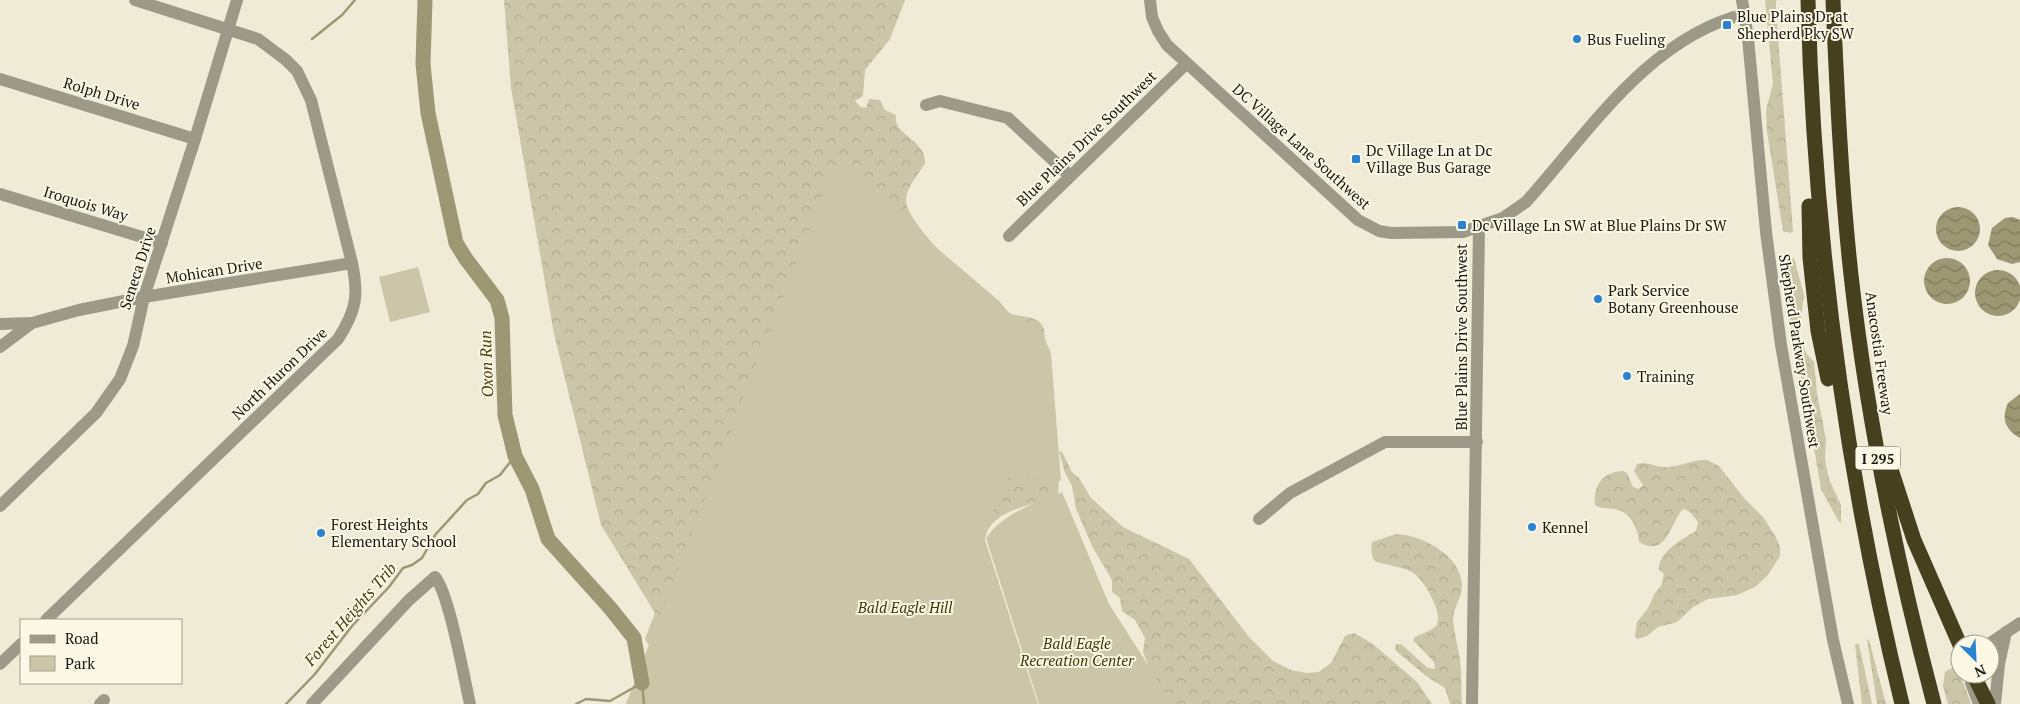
<svg xmlns="http://www.w3.org/2000/svg" width="2020" height="704" font-family="'PT Serif',serif">
<style>
.forest{fill:url(#forest-crowns)}
.park{fill:#ccc6a8}
.water{fill:url(#water-waves)}
.lines{fill:none;stroke-linecap:round;stroke-linejoin:round}
.stream{stroke:#9e9773;stroke-width:2.5}
.river{stroke:#9e9773;stroke-width:15}
.minor{stroke:#9c9989;stroke-width:12}
.highway{stroke:#46401f;stroke-width:15}
.poi-dot{fill:#2884d1;stroke:#fcf8e5;stroke-width:2}
.labels{text-anchor:middle;dominant-baseline:central;stroke-width:4;stroke-linejoin:round;paint-order:stroke}
.shield{fill:#fcf8e5;stroke:#5d5b51;stroke-width:1}
.shield-label{font-size:14px;font-weight:bold;fill:#191811}
.poi-label{font-size:15px;fill:#191811;stroke:#fcf8e5;text-anchor:start}
.street-label{font-size:15px;fill:#191811;stroke:#fcf8e5}
.park-label{font-size:15px;font-style:italic;fill:#3f3706;stroke:#fcf8e5}
.water-label{font-size:16px;font-style:italic;fill:#483f11;stroke:#fcf8e5}
</style>
<defs>
<pattern id="forest-crowns" width="20" height="18" patternUnits="userSpaceOnUse" patternTransform="scale(1.25)"><rect width="20" height="18" fill="#ccc6a8"/><path d="M2 6a3 3 0 1 1 6 0M12 15a3 3 0 1 1 6 0" fill="none" stroke="#afa990"/></pattern>
<pattern id="water-waves" width="16" height="10" patternUnits="userSpaceOnUse" patternTransform="scale(1.25)"><rect width="16" height="10" fill="#9e9773"/><path d="M0 5q4-4 8 0t8 0" fill="none" stroke="#807a5d"/></pattern>
</defs>
<rect width="100%" height="100%" fill="#efebd7"/>
<g class="forest">
<path d="M504 0H905L890 39 865 70 863 96 855 101 861 107 866 108 869 99 880 100 885 110 896 115C892 135 926 139 925 163 919 174 907 186 906 200 905 224 986 299 1008 312 1019 319 1038 313 1044 329L1059 481 1058 494C1034 508 990 507 985 540L1035 696 650 647 645 639 655 613 601 525 554 334 511 88Z"/>
<polygon points="1765,0 1778,0 1776,1 1776,10 1793,231 1791,233 1783,231 1767,132 1766,110 1773,84"/>
<path d="M1794 258 1804 295 1799 332 1806 353 1814 362 1817 393 1826 439 1825 460 1829 479 1841 505V523L1839 522 1821 489 1806 401 1780 279C1779 266 1782 263 1794 258Z"/>
<polygon points="1059,451 1062,452 1072,472 1079,478 1091,498 1123,527 1189,559 1249,637 1273,661 1291,670 1307,673 1319,672 1331,663 1345,636 1354,633 1373,644 1417,682 1432,704 1163,704 1143,652 1145,638 1135,620 1122,611 1120,598 1112,592 1112,580 1093,548 1076,509 1072,486 1065,473"/>
<path d="M1707 460 1719 466 1744 498 1763 517 1776 537 1780 547V556L1768 575 1755 587 1737 595 1708 599 1693 607 1677 622 1658 627 1647 636 1637 639 1635 636 1637 622 1648 608 1655 593 1661 586 1664 574 1659 570C1658 551 1683 539 1696 531L1698 522 1691 513 1685 509 1682 510C1670 525 1666 558 1639 542 1638 527 1630 512 1615 509 1608 508 1601 509 1595 505 1593 485 1603 472 1623 471L1627 473 1633 487 1639 489 1643 485 1634 471 1637 464C1648 461 1657 468 1668 467 1682 466 1693 459 1707 460Z"/>
<path d="M1396 534C1423 535 1462 556 1462 586 1462 598 1453 608 1453 620 1454 631 1457 642 1459 654 1462 670 1461 687 1462 704H1450L1445 688 1426 676 1395 650 1396 644H1401L1428 668 1435 669 1434 662 1413 640 1415 637C1421 634 1431 631 1436 626 1445 615 1423 578 1412 572 1404 567 1380 564 1375 561 1371 557 1371 548 1372 542Z"/>
<polygon points="1867,639 1869,640 1886,704 1877,704"/>
<polygon points="1855,644 1859,644 1872,704 1862,704"/>
<polygon points="1957,665 1971,704 1948,704 1943,686 1945,672"/>
</g>
<g class="park">
<polygon points="843,168 999,301 1019,325 1036,320 1051,353 1061,481 1006,477 983,538 1038,704 626,704 833,169"/>
<polygon points="418,267 430,312 390,322 379,277"/>
<path d="M1062 492 1109 604 1173 704H1039L986 538C1005 512 1033 504 1062 492Z"/>
</g>
<g class="water">
<circle cx="1958" cy="229" r="22"/>
<polygon points="2013,217 2020,220 2020,262 2012,264 1997,259 1988,245 1992,228 2005,218"/>
<circle cx="1947" cy="281" r="23"/>
<circle cx="1998" cy="293" r="23"/>
<path d="M2020 394V438C2005 430 2001 418 2008 403Z"/>
</g>
<g class="lines">
<g class="stream">
<polyline points="312,39 342,15 355,0"/>
<polyline points="286,704 315,674 352,626 389,587 403,568 412,565 422,558 435,535 467,500 478,494 486,483 500,475 515,456"/>
<polyline points="576,704 586,699 610,701 642,683 644,704"/>
</g>
<polyline class="river" points="425,0 423,64 428,113 456,243 466,259 497,300 502,318 505,415 515,456 532,489 548,539 611,609 634,638 642,683"/>
<g class="minor">
<path d="M1150 0 1152 17 1158 31 1167 45 1358 220 1379 231 1391 233 1463 232 1503 218 1526 202C1588 133 1649 37 1745 14"/>
<polyline points="1742,0 1748,38 1766,232 1781,345 1833,640 1848,704"/>
<polyline points="0,79 195,139"/>
<polyline points="926,105 940,101 1008,118 1070,176"/>
<polyline points="0,194 162,243"/>
<polyline points="1009,236 1186,64"/>
<polyline points="0,324 32,323"/>
<polyline points="0,347 32,323 79,310 144,297 352,263"/>
<polyline points="0,506 96,413 120,379 133,346 144,297 195,139 237,0"/>
<polyline points="1259,519 1290,493 1385,442 1477,442"/>
<path d="M46 620 338 339C356 311 359 296 352 263L311 100 297 71 286 60 258 39 135 0"/>
<polyline points="1989,644 2020,623"/>
<polyline points="0,664 21,644"/>
<polyline points="1971,683 1979,704"/>
<polyline points="100,704 104,700"/>
<path d="M312 704 409 600 435 577C449 593 464 678 470 704"/>
<polyline points="1472,704 1479,227"/>
<polyline points="1995,704 1999,664 2006,632"/>
</g>
<g class="highway">
<path d="M1808 0C1814 241 1845 470 1902 704"/>
<path d="M1833 0C1837 92 1841 184 1851 275 1867 420 1897 563 1934 704"/>
<polyline points="1809,206 1810,258 1818,331 1828,379"/>
<polyline points="1887,457 1914,540 1960,645"/>
<polyline points="1973,674 1988,704"/>
</g>
</g>
<g class="poi-dot">
<rect x="1722" y="20" width="10" height="10" rx="2.5"/>
<circle cx="1577" cy="39" r="5"/>
<rect x="1351" y="154" width="10" height="10" rx="2.5"/>
<rect x="1457" y="220" width="10" height="10" rx="2.5"/>
<circle cx="1598" cy="299" r="5"/>
<circle cx="1627" cy="376" r="5"/>
<circle cx="1532" cy="527" r="5"/>
<circle cx="321" cy="533" r="5"/>
</g>
<g class="labels">
<rect class="shield" x="1855.5" y="446.5" width="45" height="23" rx="4"/>
<g class="shield-label">
<text x="1878" y="458">I 295</text>
</g>
<g class="poi-label">
<text x="1737" y="16">Blue Plains Dr at<tspan x="1737" dy="17">Shepherd Pky SW</tspan></text>
<text x="1587" y="39">Bus Fueling</text>
<text x="1366" y="150">Dc Village Ln at Dc<tspan x="1366" dy="17">Village Bus Garage</tspan></text>
<text x="1472" y="225">Dc Village Ln SW at Blue Plains Dr SW</text>
<text x="1608" y="290">Park Service<tspan x="1608" dy="17">Botany Greenhouse</tspan></text>
<text x="1637" y="376">Training</text>
<text x="331" y="524">Forest Heights<tspan x="331" dy="17">Elementary School</tspan></text>
<text x="1542" y="527">Kennel</text>
</g>
<g class="street-label">
<text transform="translate(102 93) rotate(17)">Rolph Drive</text>
<text transform="translate(1086 138) rotate(-44)">Blue Plains Drive Southwest</text>
<text transform="translate(1302 146) rotate(42)">DC Village Lane Southwest</text>
<text transform="translate(86 203) rotate(17)">Iroquois Way</text>
<text transform="translate(137 268) rotate(-72)">Seneca Drive</text>
<text transform="translate(214 270) rotate(-9)">Mohican Drive</text>
<text transform="translate(1461 337) rotate(-90)">Blue Plains Drive Southwest</text>
<text transform="translate(1800 351) rotate(81)">Shepherd Parkway Southwest</text>
<text transform="translate(1880 353) rotate(82)">Anacostia Freeway</text>
<text transform="translate(279 373) rotate(-44)">North Huron Drive</text>
</g>
<g class="park-label">
<text x="905" y="607">Bald Eagle Hill</text>
<text x="1077" y="643">Bald Eagle<tspan x="1077" dy="17">Recreation Center</tspan></text>
</g>
<g class="water-label">
<text transform="translate(486 364) rotate(-92)">Oxon Run</text>
<text transform="translate(350 614) rotate(-49)">Forest Heights Trib</text>
</g>
</g>
<rect x="20" y="619" width="162" height="65" fill="#fcf8e5" stroke="#a19e90"/>
<rect x="30" y="635" width="25" height="8" fill="#9c9989" stroke="#a19e90"/>
<text x="65" y="644" font-size="15" fill="#191811">Road</text>
<rect x="30" y="656" width="25" height="15" fill="#ccc6a8" stroke="#a19e90"/>
<text x="65" y="669" font-size="15" fill="#191811">Park</text>
<g transform="translate(1975 659) rotate(156)"><circle r="24" fill="#fcf8e5" stroke="#a19e90"/>
<path d="M0-4L9 19L0 12L-9 19Z" fill="#2884d1"/>
<text y="-8" font-size="14" font-weight="bold" text-anchor="middle" fill="#191811">N</text>
</g>
</svg>
